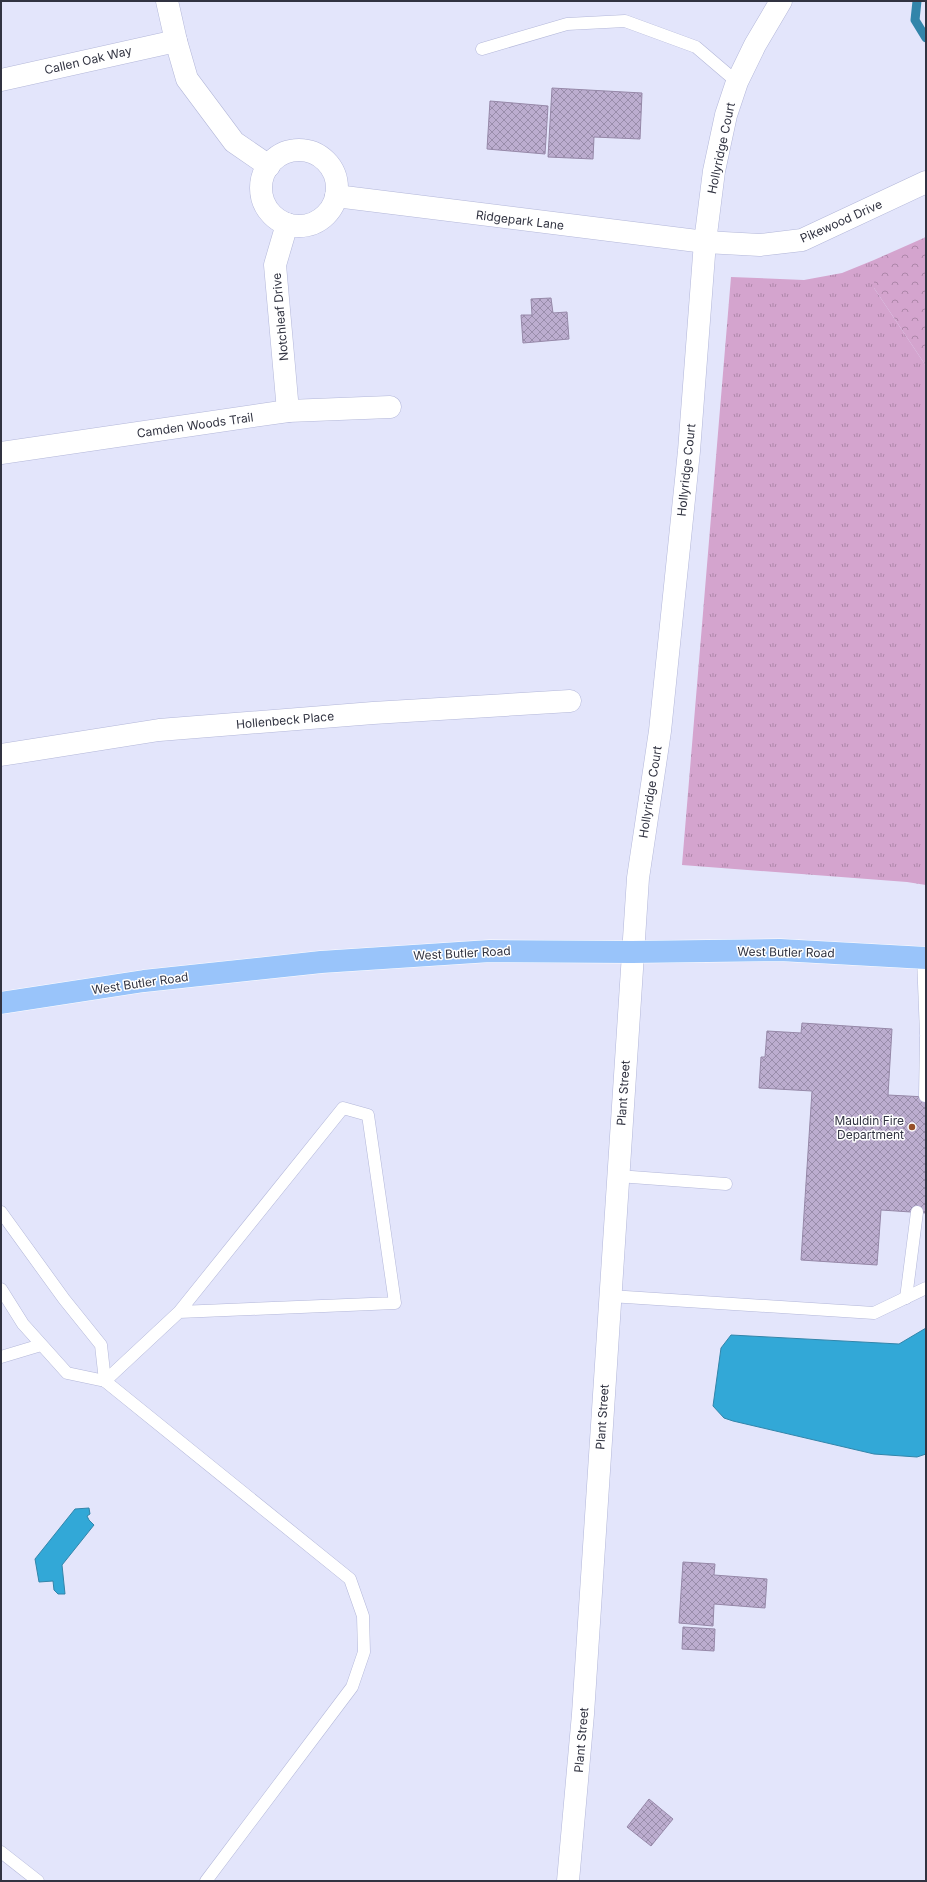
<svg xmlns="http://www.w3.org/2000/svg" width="927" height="1882" font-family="Inter,sans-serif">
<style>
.grass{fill:url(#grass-tufts)}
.forest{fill:url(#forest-crowns)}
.water{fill:#32a8d7;stroke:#3285aa}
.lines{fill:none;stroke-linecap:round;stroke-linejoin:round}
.stream{stroke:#3285aa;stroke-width:9}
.building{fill:url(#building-cross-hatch);stroke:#9688a8}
.service-casing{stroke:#b3b7d9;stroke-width:13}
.minor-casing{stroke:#b3b7d9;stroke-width:23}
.primary-casing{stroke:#fff;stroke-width:23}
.service{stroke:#fff;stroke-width:12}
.minor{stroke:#fff;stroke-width:22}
.primary{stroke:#99c4fa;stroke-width:22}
.poi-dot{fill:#97502a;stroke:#fff;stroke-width:1.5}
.labels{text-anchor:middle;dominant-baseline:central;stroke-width:3;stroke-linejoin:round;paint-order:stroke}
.street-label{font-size:12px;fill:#313341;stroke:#fff}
.poi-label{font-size:12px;fill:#313341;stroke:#fff;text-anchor:end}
</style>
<defs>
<pattern id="grass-tufts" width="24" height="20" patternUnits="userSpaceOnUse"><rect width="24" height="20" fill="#d4a4ce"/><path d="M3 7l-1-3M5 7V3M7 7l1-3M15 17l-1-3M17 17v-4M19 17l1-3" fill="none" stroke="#ad86a9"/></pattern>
<pattern id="forest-crowns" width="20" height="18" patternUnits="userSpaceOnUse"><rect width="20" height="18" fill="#d4a4ce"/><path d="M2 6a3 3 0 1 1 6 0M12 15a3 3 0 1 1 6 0" fill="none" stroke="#ad86a9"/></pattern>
<pattern id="building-cross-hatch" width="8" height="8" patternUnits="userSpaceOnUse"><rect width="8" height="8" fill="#bcadcf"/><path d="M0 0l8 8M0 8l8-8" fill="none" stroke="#998daa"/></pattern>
</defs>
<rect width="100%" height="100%" fill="#e3e5fb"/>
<polygon class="grass" points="874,260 874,288 926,366 926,885 907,882 682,865 731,277 804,280 842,273"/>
<polygon class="forest" points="926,237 926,366 874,288 874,260"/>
<g class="water">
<polygon points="926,1328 926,1454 917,1457 874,1454 733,1421 724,1418 713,1406 721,1348 731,1335 899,1344"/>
<polygon points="89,1508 90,1514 87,1516 89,1520 94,1525 62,1565 65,1594 58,1594 54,1590 53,1581 39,1582 35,1559 75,1509"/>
</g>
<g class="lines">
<polyline class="stream" points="917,1 915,20 926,38"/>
</g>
<g class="building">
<polygon points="552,88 642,93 640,139 594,137 593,159 548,157"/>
<polygon points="490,101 548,106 545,154 487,149"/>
<polygon points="551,298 553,313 567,312 569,339 523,343 521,315 532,315 531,299"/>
<polygon points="802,1023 892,1029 888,1095 926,1097 926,1213 881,1210 877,1265 801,1260 812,1091 759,1088 761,1057 765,1057 767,1031 801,1033"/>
<polygon points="683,1562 715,1564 714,1575 767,1579 765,1608 714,1604 713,1626 679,1623"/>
<polygon points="683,1627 715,1629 714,1651 682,1649"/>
<polygon points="649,1799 673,1819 651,1846 627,1827"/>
</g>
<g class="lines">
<g class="service-casing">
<g id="service">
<polyline points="482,49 567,24 625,21 696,47 737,82"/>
<polyline points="923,958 926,1034"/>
<polyline points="925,1096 926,1037"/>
<polyline points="618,1176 726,1184"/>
<polyline points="1,1212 64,1299 101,1345 105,1381"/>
<polyline points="1,1289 23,1324 67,1373 105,1381 350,1579 363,1616 364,1652 352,1687 206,1881"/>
<polyline points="610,1296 874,1313 926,1288"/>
<polyline points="906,1298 917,1212"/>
<polyline points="1,1357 41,1345"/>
<polyline points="105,1381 179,1312 395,1303 368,1115 343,1108 179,1312"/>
<polyline points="1,1852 38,1881"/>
</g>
</g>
<g class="minor-casing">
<g id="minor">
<polyline points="167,1 176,41 187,79 234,142 269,166"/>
<polyline points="1,80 176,41"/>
<circle cx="299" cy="188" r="38"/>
<polyline points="336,196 705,242 760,245 802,240 926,182"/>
<polyline points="287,224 275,265 288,411"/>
<polyline points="1,453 288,411 390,407"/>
<polyline points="1,755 159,730 373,713 570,701"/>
<polyline points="568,1881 583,1714 638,878 660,731 689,451 705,242 714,171 726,115 737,82 755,45 781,1"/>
</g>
</g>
<g class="primary-casing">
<polyline id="primary" points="1,1003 144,981 321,962 490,951 632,952 780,950 926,958"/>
</g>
<use href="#service" class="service"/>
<use href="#minor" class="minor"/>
<use href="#primary" class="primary"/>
</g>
<circle class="poi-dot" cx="912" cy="1127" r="4"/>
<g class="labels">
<g class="street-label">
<text transform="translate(88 60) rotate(-13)">Callen Oak Way</text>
<text transform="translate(721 148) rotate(-78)">Hollyridge Court</text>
<text transform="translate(520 220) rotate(7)">Ridgepark Lane</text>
<text transform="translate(841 221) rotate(-24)">Pikewood Drive</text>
<text transform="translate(280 317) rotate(-95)">Notchleaf Drive</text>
<text transform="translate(195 425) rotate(-8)">Camden Woods Trail</text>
<text transform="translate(686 470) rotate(-84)">Hollyridge Court</text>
<text transform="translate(285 720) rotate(-5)">Hollenbeck Place</text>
<text transform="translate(650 792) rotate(-81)">Hollyridge Court</text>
<text transform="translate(786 952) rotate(1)">West Butler Road</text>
<text transform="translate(462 953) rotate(-3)">West Butler Road</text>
<text transform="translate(140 983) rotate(-8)">West Butler Road</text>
<text transform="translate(623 1093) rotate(-86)">Plant Street</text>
<text transform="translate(602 1417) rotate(-86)">Plant Street</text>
<text transform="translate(581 1740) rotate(-85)">Plant Street</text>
</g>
<g class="poi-label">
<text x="904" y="1120">Mauldin Fire<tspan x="904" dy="14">Department</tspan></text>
</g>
</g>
<rect width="927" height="1882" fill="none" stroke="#313341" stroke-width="4"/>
</svg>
